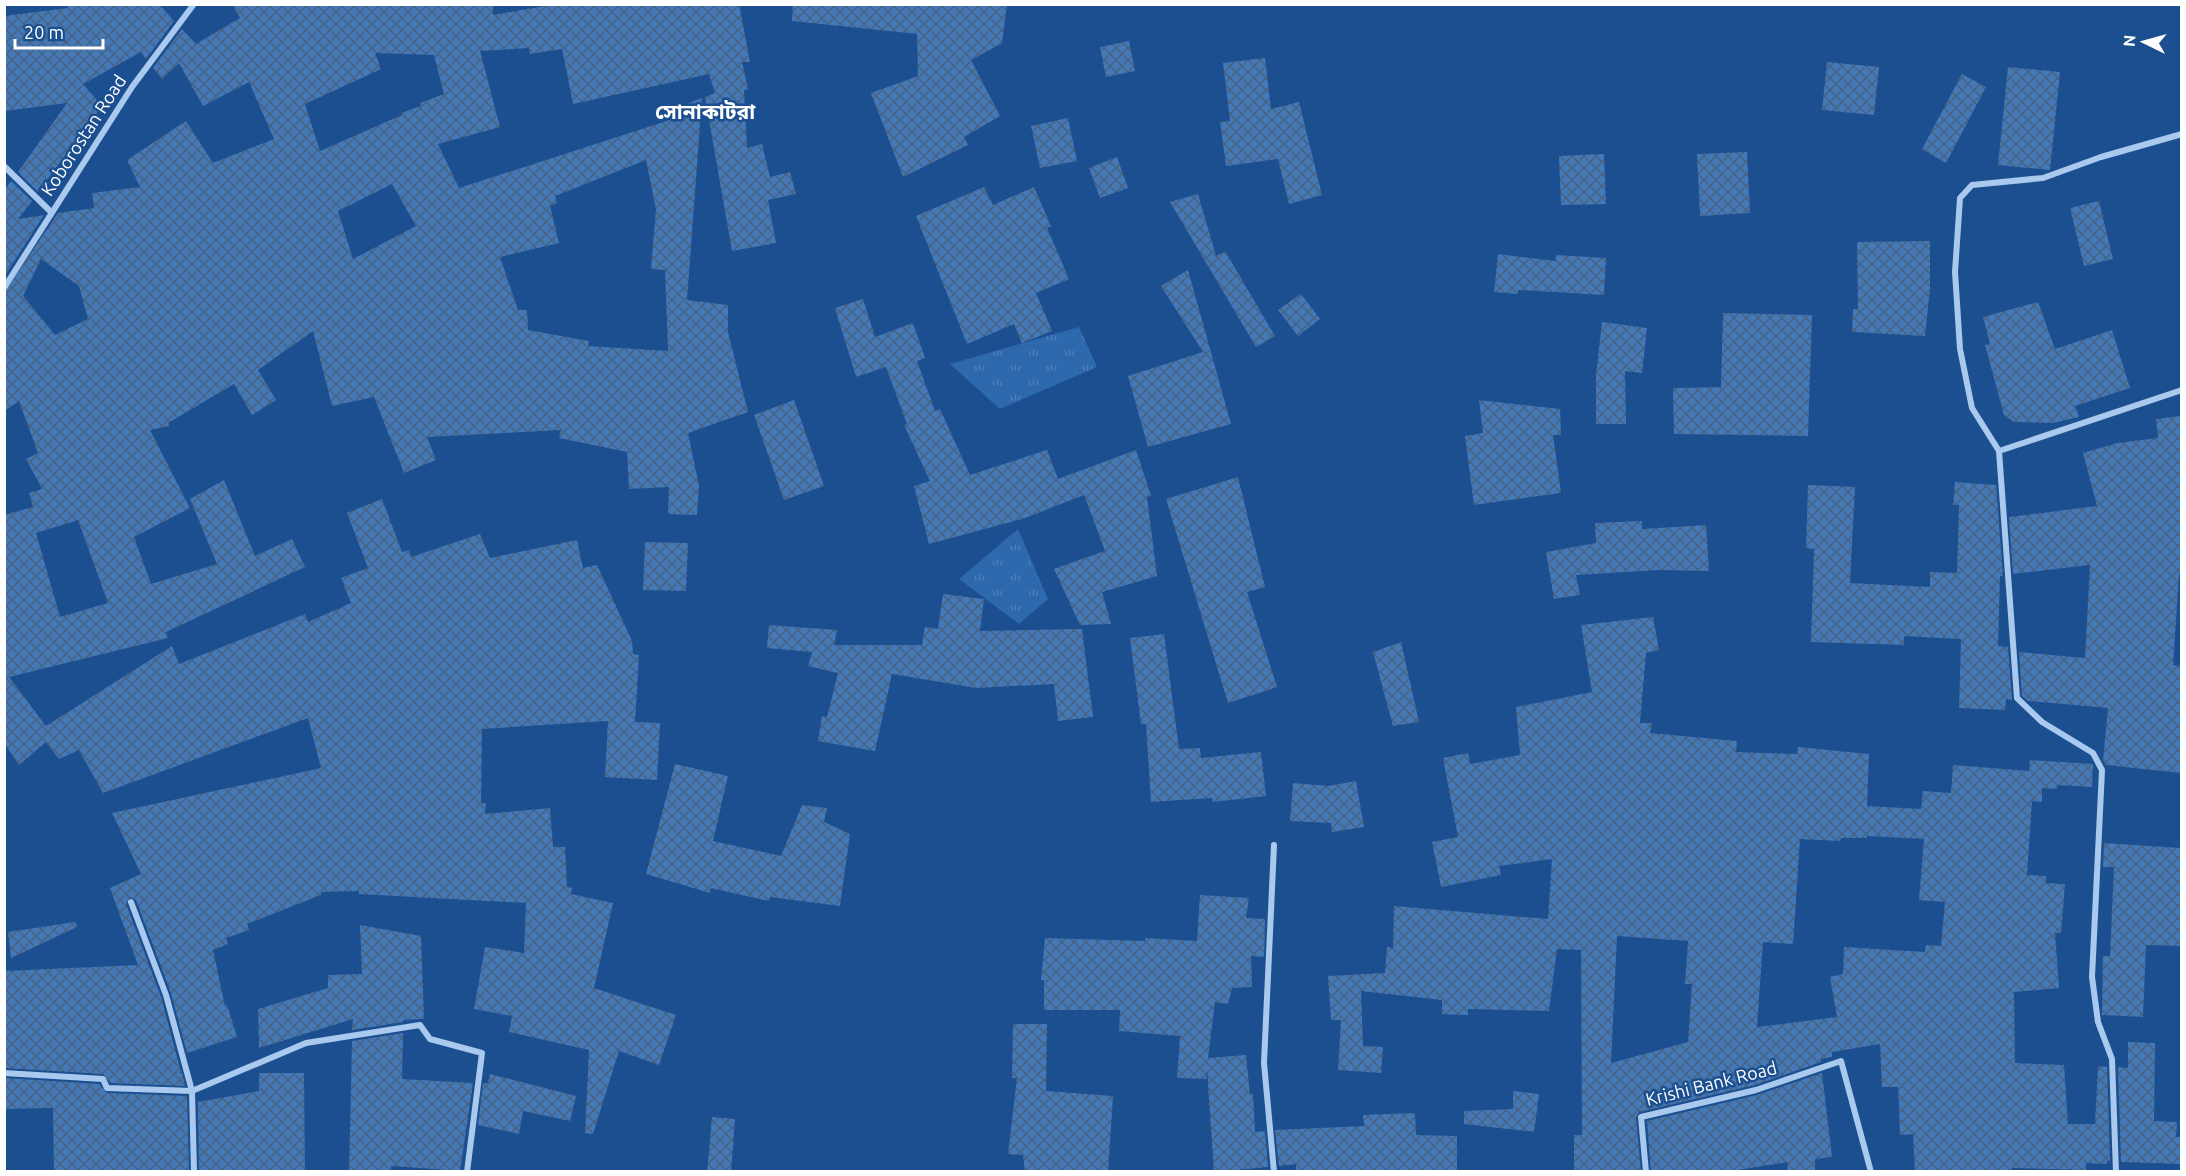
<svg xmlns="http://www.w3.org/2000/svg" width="2186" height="1176" font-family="Ubuntu,'Noto Sans Bengali',sans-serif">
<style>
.park{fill:url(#park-tufts)}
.building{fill:url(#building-cross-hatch);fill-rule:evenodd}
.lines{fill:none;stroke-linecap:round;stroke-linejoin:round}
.minor{stroke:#a9c9ee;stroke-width:6}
.labels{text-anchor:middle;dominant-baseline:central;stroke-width:5;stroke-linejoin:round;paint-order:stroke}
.street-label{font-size:18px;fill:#fff;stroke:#1b4f8f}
.quarter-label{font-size:21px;font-weight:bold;fill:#fff;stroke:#1b4f8f}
</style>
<defs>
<pattern id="park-tufts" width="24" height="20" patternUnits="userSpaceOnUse" patternTransform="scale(1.5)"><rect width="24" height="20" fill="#2e69ad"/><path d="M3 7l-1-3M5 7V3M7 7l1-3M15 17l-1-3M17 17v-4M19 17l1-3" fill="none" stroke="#4d80b9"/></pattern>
<pattern id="building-cross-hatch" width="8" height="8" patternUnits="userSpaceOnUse" patternTransform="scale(1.5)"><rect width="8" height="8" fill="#4478b7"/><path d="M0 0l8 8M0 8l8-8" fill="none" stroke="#486282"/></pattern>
</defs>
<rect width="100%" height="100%" fill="#1b4f8f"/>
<g class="park">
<polygon points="1079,327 1097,367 1000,409 950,364"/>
<polygon points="1018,529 1048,599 1019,624 959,579"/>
</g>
<g class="building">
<polygon points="66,4 159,4 174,21 146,59 141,52 83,84 102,106 38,192 18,172 67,103 4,111 4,16 68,8"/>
<path d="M232 4H493V15L556 4H739L750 62H742L748 89 744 90 747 148 762 144 770 177 790 172 796 194 768 200 776 243 732 251 705 97 715 93 709 74 573 104 562 49 530 54 529 48 480 51 500 127 438 144 459 188 679 117 676 108 702 98 687 300 728 305V332L748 412 688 433 699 486 697 515 668 514 669 487 629 489 627 452 559 438 561 430 427 437 436 460 404 473 374 397 332 406 313 331 258 370 276 400 252 415 234 384 168 423 169 426 150 430 190 508 134 537 151 584 217 564 190 499 224 480 255 556 292 539 305 567 166 632 168 638 9 677 46 726 172 646 179 664 305 614 308 622 351 603 341 578 368 568 347 513 382 499 402 552 409 550 411 557 480 534 490 558 577 540 583 568 597 565 632 641 633 654 639 655 635 722 660 723 657 780 605 777 608 721 482 729 481 803H486L485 814 550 808 553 847H565L567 887 572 888 571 894 613 903 594 988 676 1015 659 1065 619 1051 593 1134 585 1133 589 1050 509 1032 512 1016 474 1009 485 947 524 953 526 903 359 894V891L321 892V895L247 924 249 930 226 938 228 944 213 950 225 1006 227 1005 237 1037 187 1053 171 993 136 900 130 897 126 904 161 997 181 1072 178 1073H182L185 1086 110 1083 103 1074 4 1068V971L138 965 110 888 141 874 112 813 321 768 308 718 103 793 79 750 59 759 46 742 19 765 5 744 4 515 33 507 29 493 42 489 26 459 38 453 19 401 4 411V293L58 213 94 208 92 193 140 187 127 160 186 121 213 163 274 139 249 82 203 106 179 63 162 79 153 68 182 29 196 44 240 18ZM375 53 434 55 444 94 420 103 421 106 401 113 402 115 320 151 305 104 381 69ZM646 160 656 209 651 269 665 270 668 351 588 346 589 341 528 330 527 310H518L500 257 559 243 550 206 557 203 555 196ZM392 184 416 226 353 259 338 211ZM41 259 79 286 88 319 55 335 23 296ZM78 520 108 603 60 617 36 533Z"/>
<polygon points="793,4 1007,4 1002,43 971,60 1000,116 964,137 968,145 903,177 871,93 918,76 917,34 792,21"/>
<polygon points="1129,41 1135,71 1106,77 1100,47"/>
<polygon points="1265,58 1271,109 1299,102 1322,195 1289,204 1278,159 1226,166 1220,122 1230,121 1223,63"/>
<polygon points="1827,62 1879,67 1874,115 1822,110"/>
<polygon points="2008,67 2060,72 2050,170 1998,165"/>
<polygon points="1962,74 1986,87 1946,163 1922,149"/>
<polygon points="1068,118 1077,161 1040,168 1031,126"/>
<polygon points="1747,152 1750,213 1700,216 1697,154"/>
<polygon points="1604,154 1606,204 1561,205 1559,156"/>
<polygon points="1117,157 1128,188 1100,198 1089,168"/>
<polygon points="11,181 32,201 18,219 44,215 4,277 4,190"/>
<polygon points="984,187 993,205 1034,187 1051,226 1047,228 1069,279 1036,293 1052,331 1022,343 1014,324 967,344 916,216"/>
<polygon points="1198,194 1216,256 1225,251 1275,336 1256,347 1170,202"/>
<polygon points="2099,201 2113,259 2084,266 2070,208"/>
<polygon points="1930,241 1930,289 1925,336 1852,332 1853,309 1858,309 1857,242"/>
<polygon points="1498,254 1556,261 1556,255 1606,258 1604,295 1518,290 1518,294 1494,292"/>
<polygon points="1188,270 1231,424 1148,447 1128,376 1203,352 1161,286"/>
<polygon points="1301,294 1320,319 1298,336 1278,310"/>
<polygon points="863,299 875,337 913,323 925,358 917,361 935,411 940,409 970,475 1047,450 1058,479 1136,450 1151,496 1147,497 1157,576 1102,592 1111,624 1080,625 1054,569 1105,551 1084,495 1025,518 929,544 914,486 930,481 904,425 907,424 886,367 856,377 835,308"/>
<polygon points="2038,302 2055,349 2112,330 2130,388 2075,406 2079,417 2053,423 2014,422 2004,415 1985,345 1990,344 1983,317"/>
<polygon points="1723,313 1812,315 1808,436 1674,434 1673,388 1721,387"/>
<polygon points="1602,322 1647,328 1642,373 1625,371 1626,424 1596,424 1596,375"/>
<polygon points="794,400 824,486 784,500 754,415"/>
<polygon points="1479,400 1560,409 1561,435 1553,435 1561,493 1474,505 1465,436 1483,433"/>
<polygon points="2180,416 2181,574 2179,574 2173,665 2181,666 2181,773 2106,765 2103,760 2108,708 2028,701 2022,696 2019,652 2085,658 2090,565 2013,574 2009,517 2097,506 2083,453 2117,443 2158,438 2156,419"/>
<polygon points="1238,477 1265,587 1247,592 1277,687 1228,703 1166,499"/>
<polygon points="1955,482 1996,485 2003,576 2000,576 1998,646 2008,647 2012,700 2006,699 2005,710 1959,708 1961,639 1904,636 1904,645 1811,642 1814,549 1806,548 1808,485 1855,487 1850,583 1930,587 1930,572 1957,573 1959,505 1953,505"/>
<polygon points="1642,521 1642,529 1706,525 1709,571 1659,570 1576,575 1580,595 1554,599 1546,552 1596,543 1595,523"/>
<polygon points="645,542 688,543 686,591 643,590"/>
<polygon points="943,594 984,599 980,631 1082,629 1093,717 1058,721 1054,684 976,688 892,674 875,751 818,741 822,716 827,717 838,673 808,666 812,652 767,648 769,625 837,630 834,645 922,645 925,627 938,629"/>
<path d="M1653 617 1659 650 1646 653 1640 723H1652L1650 733 1737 741 1736 752 1797 754 1798 747 1869 754 1867 806 1921 809 1923 791 1951 793 1953 765 2029 771 2030 760 2093 764 2092 787 2057 785V789L2042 788V802L2032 801 2027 875 2046 876V883L2065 884 2061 933H2055L2059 988 2014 992 2015 1063 2064 1065 2068 1124H2095L2098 1066 2107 1067 2110 1161H2107V1164L2086 1163V1170L2012 1168V1172H1915L1913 1134 1900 1135 1898 1087H1882L1880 1044 1832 1052V1057L1821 1059V1062L1755 1085 1639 1112 1636 1117 1641 1172H1574V1135H1582L1581 950 1557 949 1549 1011 1468 1009V1015L1442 1014V1000L1361 991 1363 1046 1383 1047 1381 1073 1338 1070 1341 1020H1331L1328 976 1385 973 1387 947 1393 948 1394 906 1548 919 1552 859 1499 866 1501 875 1441 887 1432 842 1458 837 1443 758 1468 753 1470 764 1520 755 1516 707 1592 692 1581 625ZM1867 836 1924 839 1919 900 1945 902 1941 946 1926 945 1925 952 1844 947 1843 974 1830 977 1837 1017 1757 1027 1763 942 1793 944 1800 839 1840 841 1841 838H1867ZM1617 936 1688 941 1685 984H1692L1688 1042 1611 1063Z"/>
<polygon points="1164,634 1179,749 1200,748 1201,758 1261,752 1266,796 1213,802 1212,798 1151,802 1146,724 1141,724 1130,638"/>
<polygon points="1401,642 1419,722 1393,726 1373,652"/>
<polygon points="675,764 728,776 713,841 781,856 802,805 827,808 824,822 850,834 840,906 770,897 769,901 711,888 710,893 646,874"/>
<polygon points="1356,781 1364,827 1332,832 1331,823 1290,821 1293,783 1328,786"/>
<polygon points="2104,843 2181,848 2181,946 2146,945 2143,1017 2102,1015 2103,956 2110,956 2114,867 2103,867"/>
<polygon points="1200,895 1249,898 1246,918 1265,919 1264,957 1251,956 1252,987 1232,988 1228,1004 1215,1002 1208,1058 1246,1055 1250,1094 1253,1094 1255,1132 1265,1131 1268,1167 1214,1172 1207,1069 1206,1079 1177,1078 1180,1036 1119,1031 1120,1010 1044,1010 1044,980 1041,980 1045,938 1145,941 1145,938 1197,941"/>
<polygon points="75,922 77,927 11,958 8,932"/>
<polygon points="360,925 421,936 424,1019 403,1020 403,1022 352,1030 353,1019 259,1048 258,1009 328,988 328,975 362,974"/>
<polygon points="1013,1024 1047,1024 1046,1091 1113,1096 1108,1172 1025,1172 1023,1155 1008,1154 1017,1078 1012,1078"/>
<polygon points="403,1033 402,1079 473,1083 460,1171 391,1166 391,1172 349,1172 352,1041"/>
<polygon points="2128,1042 2155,1043 2154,1121 2177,1122 2176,1137 2181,1137 2181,1164 2121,1162 2118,1067 2128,1068"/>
<polygon points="259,1073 304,1073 305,1172 199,1172 198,1102 259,1091"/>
<polygon points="1822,1073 1832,1157 1815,1159 1815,1172 1787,1172 1788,1162 1725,1172 1651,1172 1647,1121 1757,1095"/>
<polygon points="490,1074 576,1096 570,1121 523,1111 519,1134 478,1125 483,1083 488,1083"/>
<polygon points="4,1078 99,1084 107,1093 187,1096 189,1172 54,1172 53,1108 4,1109"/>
<polygon points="1513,1091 1539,1094 1534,1132 1464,1124 1464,1111 1513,1109"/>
<polygon points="1415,1113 1416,1135 1457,1136 1457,1172 1296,1172 1296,1164 1279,1166 1275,1130 1364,1126 1363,1115"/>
<polygon points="712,1117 735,1119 731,1172 707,1172"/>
</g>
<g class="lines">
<g class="minor">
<polyline points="4,166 51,212"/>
<polyline points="4,288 132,87 194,4"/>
<polyline points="1999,451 1972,408 1960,349 1955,272 1960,198 1972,185 2043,178 2101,157 2182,134"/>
<polyline points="4,1073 103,1079 107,1088 192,1091 166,995 131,902"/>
<polyline points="194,1172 192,1091 306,1043 420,1025 430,1039 482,1053 467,1172"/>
<polyline points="1274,1172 1264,1063 1274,845"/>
<polyline points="1646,1172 1641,1117 1756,1090 1841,1061 1871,1172"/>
<polyline points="2116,1172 2112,1059 2098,1022 2092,977 2102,770 2093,753 2042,722 2017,698 1999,451 2182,390"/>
</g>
</g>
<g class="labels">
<g class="street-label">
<text transform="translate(83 135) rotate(-57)">Koborostan Road</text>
<text transform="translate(1711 1083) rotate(-14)">Krishi Bank Road</text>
</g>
<g class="quarter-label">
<text x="705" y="111">সোনাকাটরা</text>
</g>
</g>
<rect width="2186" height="1176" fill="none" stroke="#ffffff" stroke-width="12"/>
<g transform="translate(2144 42) rotate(275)" stroke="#1b4f8f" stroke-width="4.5" paint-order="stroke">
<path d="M0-4.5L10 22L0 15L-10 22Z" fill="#ffffff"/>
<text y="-9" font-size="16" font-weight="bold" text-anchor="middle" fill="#ffffff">N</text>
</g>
<path d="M15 39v9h88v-9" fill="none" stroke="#ffffff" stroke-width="3"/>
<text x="24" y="39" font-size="18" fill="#ffffff" stroke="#1b4f8f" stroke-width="4.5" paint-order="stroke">20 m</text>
</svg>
